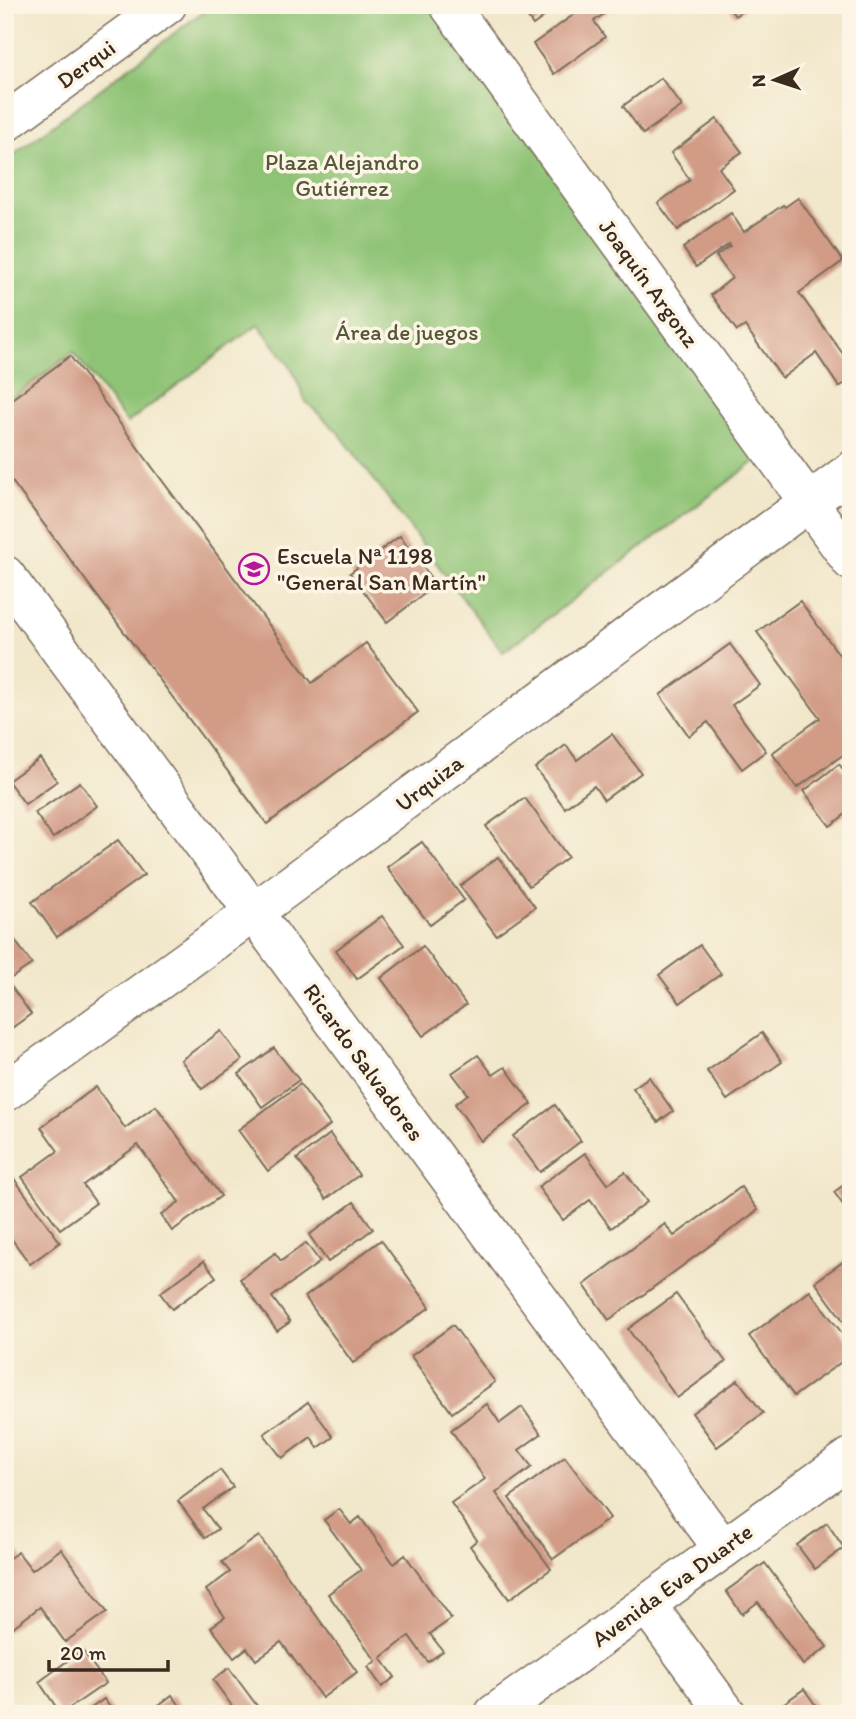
<svg xmlns="http://www.w3.org/2000/svg" width="856" height="1719" font-family="Itim,sans-serif">
<style>
.green{fill:#8ec375;stroke:#64764a;stroke-width:2}
.building{fill:#d19b86}
.lines{fill:none;stroke-linecap:round;stroke-linejoin:round}
.minor-casing{stroke:#7b6c5b;stroke-width:41}
.major-casing{stroke:#7b6c5b;stroke-width:41}
.minor{stroke:#fff;stroke-width:38}
.major{stroke:#fff;stroke-width:38}
.labels{text-anchor:middle;dominant-baseline:central;stroke-width:7;stroke-linejoin:round;paint-order:stroke}
.street-label{font-size:23px;fill:#3b2a1e;stroke:#fcf5e5}
.park-label{font-size:23px;fill:#545838;stroke:#fcf5e5}
.poi-label{font-size:23px;fill:#3b2a1e;stroke:#fcf5e5;text-anchor:start}
</style>
<rect width="100%" height="100%" fill="#fcf5e5"/>
<filter id="ink" filterUnits="userSpaceOnUse"><feTurbulence type="fractalNoise" baseFrequency=".0143" numOctaves="2"/><feDisplacementMap in="SourceGraphic" scale="14" xChannelSelector="R" yChannelSelector="G"/><feConvolveMatrix kernelMatrix="1 2 1 2 8 2 1 2 1" color-interpolation-filters="sRGB"/></filter>
<filter id="wash" filterUnits="userSpaceOnUse"><feTurbulence type="fractalNoise" baseFrequency=".00686" numOctaves="4" result="noise"/><feDisplacementMap in="SourceGraphic" scale="28" xChannelSelector="R" yChannelSelector="G"/><feGaussianBlur stdDeviation="1.57" result="paint"/><feColorMatrix in="noise" values="0 0 0 0 0 0 0 0 0 0 0 0 0 0 0 0 0 1.4 0 .05"/><feComposite in="paint" operator="in"/></filter>
<g filter="url(#wash)">
<rect width="100%" height="100%" fill="#f1e7cb"/>
<polygon class="green" points="212,5 430,5 765,454 503,652 339,433 306,402 292,369 258,324 127,423 73,352 5,403 5,161"/>
<g id="blocks">
<g class="building">
<polygon points="519,5 560,5 533,25"/>
<polygon points="587,5 617,5 594,21 605,37 554,74 533,44"/>
<polygon points="727,5 750,5 735,16"/>
<polygon points="661,78 682,106 643,134 623,106"/>
<polygon points="717,119 742,152 719,168 734,189 678,230 658,203 690,180 671,153"/>
<polygon points="798,198 843,261 799,293 851,365 851,379 839,387 816,353 782,378 745,326 737,331 711,295 732,278 716,256 730,246 729,244 696,267 683,248 731,213 744,232 783,205 785,207"/>
<polygon points="70,356 312,683 366,643 418,712 267,824 5,472 5,404"/>
<polygon points="400,536 436,585 387,622 350,573"/>
<polygon points="800,601 851,671 851,749 797,788 772,753 820,718 757,632"/>
<polygon points="730,644 760,685 732,705 766,751 742,769 708,722 689,736 660,695"/>
<polygon points="612,734 641,773 604,800 594,786 565,808 535,768 566,745 577,760"/>
<polygon points="40,758 57,781 25,804 8,781"/>
<polygon points="839,764 851,780 851,810 830,826 804,791"/>
<polygon points="80,782 97,806 53,838 35,813"/>
<polygon points="525,798 568,857 529,886 486,826"/>
<polygon points="118,840 144,875 57,937 32,902"/>
<polygon points="422,842 464,900 430,925 387,867"/>
<polygon points="498,857 535,907 496,935 460,886"/>
<polygon points="382,916 404,945 357,979 336,950"/>
<polygon points="11,935 32,964 7,981 31,1014 5,1033 5,939"/>
<polygon points="700,945 721,974 680,1003 659,975"/>
<polygon points="423,946 466,1005 423,1036 381,978"/>
<polygon points="221,1031 242,1060 202,1089 181,1060"/>
<polygon points="762,1033 782,1062 727,1100 707,1071"/>
<polygon points="274,1048 299,1080 262,1107 239,1074"/>
<polygon points="478,1055 493,1075 505,1067 532,1104 481,1141 455,1104 468,1094 452,1073"/>
<polygon points="649,1077 673,1111 658,1122 633,1088"/>
<polygon points="300,1084 330,1125 268,1171 238,1130"/>
<polygon points="96,1087 125,1128 156,1106 221,1196 172,1231 161,1215 179,1202 138,1145 83,1185 96,1203 60,1229 22,1177 58,1151 41,1127"/>
<polygon points="555,1105 581,1141 540,1172 513,1136"/>
<polygon points="330,1134 359,1175 326,1199 297,1159"/>
<polygon points="585,1153 608,1184 625,1172 647,1202 611,1228 590,1200 563,1220 538,1187"/>
<polygon points="5,1166 60,1242 30,1264 5,1230"/>
<polygon points="851,1180 851,1216 834,1192"/>
<polygon points="741,1187 758,1210 609,1320 584,1285 665,1224 674,1236"/>
<polygon points="354,1202 373,1229 328,1262 309,1235"/>
<polygon points="381,1240 430,1307 353,1363 305,1297"/>
<polygon points="306,1243 320,1262 272,1297 290,1322 277,1331 240,1279 275,1253 281,1261"/>
<polygon points="851,1256 851,1331 815,1282"/>
<polygon points="204,1261 216,1277 172,1309 160,1293"/>
<polygon points="810,1291 851,1345 851,1355 794,1396 749,1336"/>
<polygon points="676,1294 726,1362 677,1398 628,1329"/>
<polygon points="453,1325 495,1382 452,1413 411,1356"/>
<polygon points="738,1380 763,1413 717,1447 692,1413"/>
<polygon points="308,1402 333,1437 318,1448 311,1437 282,1458 264,1434"/>
<polygon points="487,1404 500,1423 522,1407 541,1434 519,1450 532,1467 496,1493 551,1569 509,1599 470,1546 477,1540 451,1503 485,1479 451,1430"/>
<polygon points="565,1457 610,1518 553,1559 509,1498"/>
<polygon points="220,1470 233,1487 203,1509 218,1529 205,1538 178,1501"/>
<polygon points="339,1509 351,1524 360,1517 394,1564 405,1555 451,1619 430,1634 443,1651 428,1662 409,1636 381,1658 395,1677 382,1687 368,1667 376,1661 328,1594 361,1570 324,1520"/>
<polygon points="827,1523 844,1548 815,1569 797,1545"/>
<polygon points="259,1536 357,1672 322,1698 281,1642 256,1660 247,1648 234,1658 211,1627 225,1617 206,1590 230,1572 222,1562"/>
<polygon points="61,1549 107,1612 65,1642 40,1607 5,1633 5,1561 18,1552 32,1570"/>
<polygon points="765,1563 827,1647 803,1665 758,1602 742,1614 726,1591"/>
<polygon points="82,1650 106,1683 61,1714 39,1682"/>
<polygon points="229,1668 263,1714 238,1714 213,1680"/>
<polygon points="804,1689 817,1707 808,1714 791,1714 783,1704"/>
<polygon points="172,1695 184,1711 181,1714 147,1714"/>
<polygon points="104,1699 115,1714 83,1714"/>
</g>
</g>
</g>
<g filter="url(#ink)">
<use href="#blocks" fill-opacity="0" stroke="#7b6c5b" stroke-width="2"/>
<g class="lines">
<g class="minor-casing">
<g id="minor">
<polyline points="449,5 851,561"/>
<polyline points="5,123 167,5"/>
<polyline points="5,575 723,1549"/>
<polyline points="5,1092 254,912 851,471"/>
<polyline points="647,1605 727,1714"/>
</g>
</g>
<g class="major-casing">
<polyline id="major" points="494,1714 851,1457"/>
</g>
<use href="#minor" class="minor"/>
<use href="#major" class="major"/>
</g>
</g>
<defs>
<g id="school-ring" transform="scale(1.575)"><circle r="9.5" fill="#fcf5e5" stroke="#b5179e" stroke-width="1.5"/><path d="M0-5L7-2L0 1L-7-2ZM-4 1L0 2.5L4 1V4Q0 6-4 4Z" fill="#b5179e"/></g>
</defs>
<g fill-rule="evenodd">
<use href="#school-ring" x="254" y="569"/>
</g>
<g class="labels">
<g class="street-label">
<text transform="translate(86 64) rotate(-36)">Derqui</text>
<text transform="translate(649 283) rotate(54)">Joaquín Argonz</text>
<text transform="translate(429 783) rotate(-37)">Urquiza</text>
<text transform="translate(364 1062) rotate(54)">Ricardo Salvadores</text>
<text transform="translate(672 1585) rotate(-36)">Avenida Eva Duarte</text>
</g>
<g class="park-label">
<text x="342" y="162">Plaza Alejandro<tspan x="342" dy="26">Gutiérrez</tspan></text>
<text x="407" y="332">Área de juegos</text>
</g>
<g class="poi-label">
<text x="277" y="556">Escuela Nª 1198<tspan x="277" dy="26">"General San Martín"</tspan></text>
</g>
</g>
<rect width="856" height="1719" fill="none" stroke="#fcf5e5" stroke-width="28"/>
<g transform="translate(775 80) rotate(267)" stroke="#fcf5e5" stroke-width="5" paint-order="stroke">
<path d="M0-5L12 26L0 18L-12 26Z" fill="#3b2a1e"/>
<text y="-10" font-size="19" font-weight="bold" text-anchor="middle" fill="#3b2a1e">N</text>
</g>
<path d="M49 1660v10h119v-10" fill="none" stroke="#3b2a1e" stroke-width="3.5"/>
<text x="60" y="1660" font-size="21" fill="#3b2a1e" stroke="#fcf5e5" stroke-width="5" paint-order="stroke">20 m</text>
</svg>
